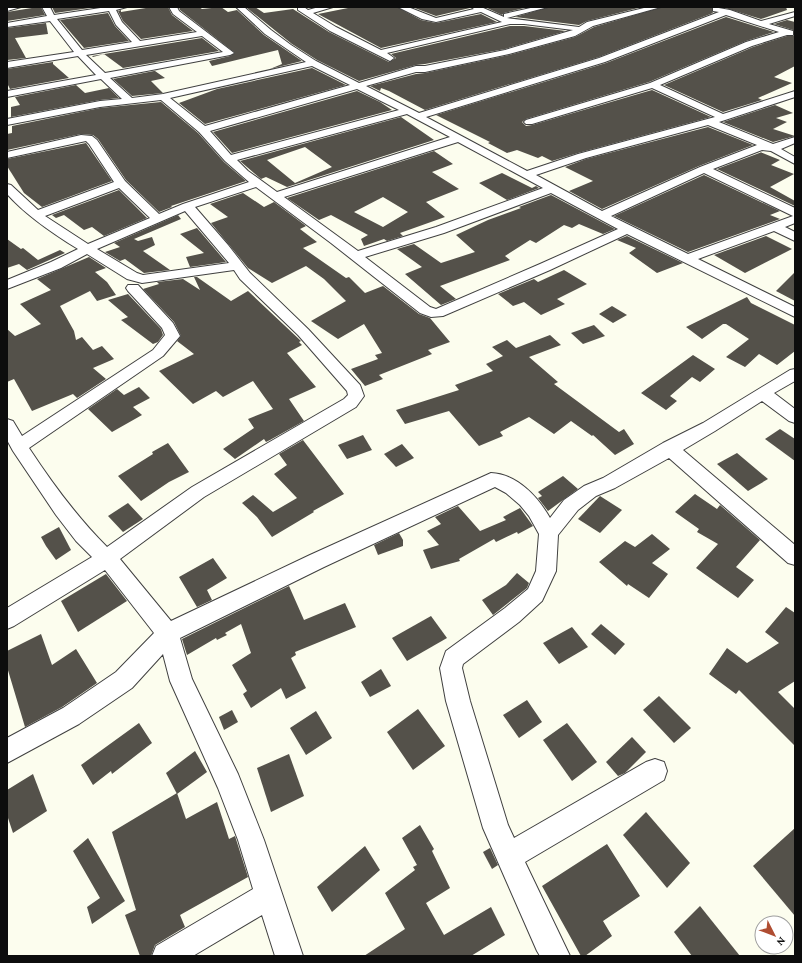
<svg xmlns="http://www.w3.org/2000/svg" width="802" height="963" font-family="'Crimson Pro',serif">
<style>
.building{fill:#54514a;fill-rule:evenodd}
.lines{fill:none;stroke-linecap:round;stroke-linejoin:round}
.minor-casing{stroke:#404040;stroke-width:2}
.minor{fill:#fff;fill-rule:evenodd}
</style>
<rect width="100%" height="100%" fill="#fcfdee"/>
<g class="building">
<polygon points="38,7 41,7 45,15 7,21 7,12"/>
<polygon points="52,7 97,7 55,13"/>
<polygon points="152,7 168,7 172,15 193,31 141,39 123,21 118,11 121,10 121,12"/>
<polygon points="179,7 199,7 202,9 221,7 228,12 237,10 264,35 302,61 270,69 282,64 278,50 212,66 209,61 230,56 235,53 180,10"/>
<polygon points="255,7 264,13 293,9 329,32 389,62 396,58 391,54 510,26 524,26 566,31 505,49 425,64 416,65 359,81 317,60 292,44 247,8"/>
<polygon points="353,7 397,7 421,20 436,23 481,14 497,22 381,48 318,14"/>
<polygon points="412,7 470,7 470,8 436,16"/>
<polygon points="485,7 528,7 504,13 502,15"/>
<polygon points="549,7 642,7 587,21 579,25 515,17"/>
<polygon points="662,7 712,7 712,11 713,13 599,57 425,110 389,91 381,88 380,91 370,86 416,74 425,73 509,55 575,37 594,27"/>
<polygon points="722,7 786,7 787,10 761,19"/>
<polygon points="108,13 115,26 129,41 84,48 60,20"/>
<polygon points="726,17 774,32 746,41 649,82 526,119 522,122 526,126 532,125 652,90 711,117 578,153 552,161 542,156 538,158 517,150 507,153 488,143 490,142 436,115 606,63"/>
<polygon points="787,20 795,22 795,66 774,77 792,83 758,98 762,100 723,112 664,85 753,47 787,36 794,36 793,30 774,24"/>
<polygon points="46,23 48,34 15,38 26,58 7,60 7,28"/>
<polygon points="202,38 219,51 123,68 104,54 93,57 92,56"/>
<polygon points="53,62 53,64 69,78 10,89 7,83 7,69"/>
<polygon points="312,68 346,85 205,124 179,103 217,89"/>
<polygon points="159,70 155,71 165,78 151,81 163,93 132,96 113,79"/>
<polygon points="76,85 85,93 109,88 119,98 100,100 11,117 11,107 20,105 15,97"/>
<polygon points="357,91 380,102 392,110 232,153 213,132"/>
<polygon points="161,102 198,133 224,162 246,181 171,206 172,207 159,212 126,180 98,139 93,135 81,134 7,150 7,134 12,133 12,126 100,108"/>
<polygon points="775,105 793,113 776,118 787,122 773,129 795,136 773,142 723,122"/>
<path d="M401 117 434 140 287 187 266 177 261 179 240 161ZM305 147 332 167 295 183 267 160Z"/>
<polygon points="708,127 753,145 699,166 602,209 569,191 593,181 565,167 586,159"/>
<polygon points="86,143 112,181 42,207 24,193 7,166 7,159"/>
<path d="M434 151 453 164 432 172 459 189 426 202 445 217 400 233 403 236 387 241 384 239 364 246 361 239 368 235 331 215 319 220 287 198ZM383 197 408 212 383 227 354 212Z"/>
<polygon points="760,152 780,160 771,165 794,174 770,187 795,201 795,206 717,169 762,152"/>
<polygon points="502,173 532,188 536,186 539,188 507,200 479,183"/>
<polygon points="704,175 780,211 770,215 780,219 688,252 614,216"/>
<polygon points="119,190 147,218 104,236 92,227 84,230 64,215 56,218 52,215"/>
<polygon points="243,193 264,207 274,202 306,226 300,229 317,242 303,248 346,278 349,277 365,293 383,286 419,314 430,318 450,342 428,350 432,354 379,375 383,379 365,386 351,369 378,359 375,355 382,353 364,324 338,339 311,321 346,301 324,279 306,266 272,283 248,268 211,223 228,217 210,204"/>
<polygon points="551,195 615,229 603,234 579,224 572,228 564,225 536,243 530,240 505,256 510,260 440,286 456,299 441,305 405,274 422,267 397,249 414,244 441,263 475,252 456,235 488,220 521,208 519,207"/>
<polygon points="178,215 181,219 134,239 138,241 152,237 155,245 143,251 170,270 144,273 125,259 120,261 105,252 120,247 114,243"/>
<polygon points="197,228 226,262 190,267 186,257 204,253 180,234"/>
<polygon points="627,236 683,263 657,273 629,253 636,248 617,240"/>
<polygon points="766,236 792,249 745,273 714,255"/>
<polygon points="7,239 21,249 23,248 38,260 60,250 65,253 27,270 19,264 7,268"/>
<polygon points="89,257 106,268 95,272 107,282 116,295 97,301 90,291 60,306 74,331 76,340 82,337 93,350 102,346 114,359 93,368 106,379 77,398 73,394 32,411 14,379 7,382 7,329 15,336 41,324 20,304 51,290 37,279"/>
<polygon points="564,270 587,284 557,299 565,304 541,315 524,302 513,306 498,294 534,279 538,282"/>
<polygon points="795,272 795,301 776,291"/>
<polygon points="194,277 197,277 231,301 248,291 301,341 299,342 302,345 287,353 316,387 289,399 304,421 270,440 266,442 264,439 235,459 223,449 254,428 248,419 273,409 253,381 223,397 216,391 193,404 159,371 194,354 177,341 181,336 174,322 143,289 159,284 157,282 183,279 200,290"/>
<polygon points="128,294 161,329 163,335 158,342 153,344 121,320 128,317 108,300"/>
<polygon points="747,297 751,303 795,325 795,351 777,365 759,354 745,367 726,357 749,339 726,324 723,324 702,339 686,327"/>
<polygon points="612,306 627,315 613,323 599,314"/>
<polygon points="594,325 605,336 583,344 571,333"/>
<polygon points="550,335 561,345 529,357 558,382 554,384 619,432 624,429 634,444 615,455 593,435 592,436 571,421 554,434 529,417 500,432 503,436 479,446 449,411 405,424 396,410 459,390 455,385 493,371 486,364 503,356 492,347 507,340 516,348"/>
<polygon points="693,355 715,369 700,382 692,377 670,396 677,401 666,410 641,393"/>
<polygon points="139,387 150,398 133,407 142,415 112,432 88,409 117,389 124,395"/>
<polygon points="780,429 795,439 795,461 765,439"/>
<polygon points="363,435 372,450 347,459 338,445"/>
<polygon points="303,440 344,494 313,511 314,512 272,537 257,517 242,503 253,495 273,512 297,498 274,474 287,465 279,454"/>
<polygon points="168,443 189,472 169,482 141,501 118,476 153,454 152,452"/>
<polygon points="402,444 414,458 396,467 384,454"/>
<polygon points="737,453 768,479 748,491 717,464"/>
<polygon points="563,476 578,489 548,511 538,498 542,496 538,492"/>
<polygon points="695,494 717,509 720,505 760,540 736,567 754,580 738,598 696,568 718,544 697,532 699,529 675,512"/>
<polygon points="600,496 622,510 600,533 578,519"/>
<polygon points="128,503 143,519 123,532 108,516"/>
<polygon points="458,506 480,531 506,520 503,517 520,508 533,526 518,534 517,532 496,542 494,539 459,559 460,561 431,569 423,550 439,545 427,531 441,524 435,517"/>
<polygon points="59,527 71,550 56,560 46,546 41,537"/>
<polygon points="399,533 403,540 403,546 378,555 374,545"/>
<polygon points="652,534 670,549 652,563 668,574 649,598 628,584 627,586 599,562 625,541 635,547"/>
<polygon points="213,558 227,578 207,590 212,600 197,607 179,577"/>
<polygon points="517,573 529,583 527,588 493,615 482,600 506,585"/>
<polygon points="106,574 127,601 78,632 61,601"/>
<polygon points="289,586 304,620 345,603 356,627 295,652 296,655 291,658 306,688 286,699 281,688 251,708 243,694 247,691 232,665 251,653 241,624 225,633 227,635 217,640 216,638 187,655 182,639"/>
<polygon points="786,607 795,613 795,681 778,692 795,709 795,746 739,690 736,694 709,674 727,648 747,663 779,643 765,632"/>
<polygon points="431,616 447,638 407,661 392,638"/>
<polygon points="601,624 625,644 615,655 591,634"/>
<polygon points="572,627 588,647 559,664 543,643"/>
<polygon points="41,634 52,665 76,649 97,683 62,707 25,727 7,667 7,651"/>
<polygon points="381,669 391,686 370,697 361,682"/>
<polygon points="659,696 691,728 674,743 643,710"/>
<polygon points="527,700 542,722 519,738 503,715"/>
<polygon points="418,709 445,746 413,770 387,732"/>
<polygon points="232,710 238,722 224,730 219,717"/>
<polygon points="316,711 332,738 306,755 290,728"/>
<polygon points="139,723 152,743 112,774 111,771 93,785 81,765"/>
<polygon points="567,723 597,762 572,781 543,740"/>
<polygon points="632,737 646,752 625,773 618,776 606,762"/>
<polygon points="195,751 207,772 177,794 166,773"/>
<polygon points="289,754 304,796 271,812 257,768"/>
<polygon points="33,774 47,811 13,833 7,815 7,790"/>
<polygon points="177,793 186,819 217,802 229,839 235,836 248,877 180,915 185,927 155,945 151,956 140,956 125,915 136,910 112,832"/>
<polygon points="646,812 690,863 667,888 623,835"/>
<polygon points="420,825 434,849 432,851 450,888 426,903 444,935 491,907 505,935 471,956 364,956 405,929 385,893 415,870 413,867 417,865 402,838"/>
<polygon points="795,828 795,916 753,866"/>
<polygon points="88,838 125,901 92,924 87,907 100,898 73,851"/>
<polygon points="607,844 640,896 603,921 612,936 585,956 581,956 542,886"/>
<polygon points="365,846 380,870 332,912 317,887"/>
<polygon points="490,848 498,865 492,869 483,852"/>
<polygon points="700,906 740,956 692,956 674,932"/>
</g>
<g class="lines">
<g class="minor-casing">
<g id="minor">
<polygon points="7,7 21,7 7,11"/>
<path d="M42 7H50L54 15 107 7H127L116 10 122 22 140 41 197 32 173 14 169 7H177L179 11 234 53 230 55 110 78 132 98 163 94 306 62 265 34 236 7H244L271 30 291 45 316 61 359 83 416 66H425L505 50 573 30 524 24H510L387 53 394 58 390 61 330 31 298 10V7H304L308 10 319 7H333L313 13 336 27 381 50 502 22 481 12 436 22 422 19 398 7H408L436 18 474 9 471 7H481L504 17V14L535 7H548L507 18 579 27 587 22 648 7H661L593 26 575 36 509 54 425 72H416L366 86 419 113 599 58 719 12 713 11V7L730 10 761 21 795 12V16L769 24 793 31V35H787L752 46 660 85 723 114 795 91V97L719 122 773 144 795 137V143L781 149 795 157V164L771 151 762 150 713 169 795 208V223L785 227 795 232V241L774 231 698 259 795 307V317L627 234 550 270 443 316 431 317 420 313 331 243 256 187 195 207 228 245 250 273 308 329 360 385 364 396 356 407 204 497 120 559 171 621 310 555 491 473C517 474 538 497 550 518L564 500 584 486 603 478 663 443 703 423 790 370 795 369V381L774 393 795 409V423L789 421 762 401 715 431 683 450 795 545V565L788 563 669 458 615 488 596 496 578 510 558 535 556 571 542 601 519 622 463 664 462 668 470 701 508 825 514 838 646 762 655 759 664 762 667 771 664 780 525 862 570 956H540L537 951 483 828 446 701 440 668 446 651 505 608 528 589 536 571 539 534 529 516 520 505 506 493 495 487 324 567 180 638 192 679 238 774 264 840 303 956H275L262 915 193 956H152L156 946 253 889 238 840 218 788 170 681 163 654 132 688 79 724 7 763V738L63 708 116 672 154 633 105 570 14 626 7 629V608L92 557 76 541 56 515 13 451 7 440V419L13 421 22 436 153 350 165 335 162 328 128 291 126 288 128 285H138L173 323 180 336 163 356 29 448C52 483 77 517 107 547L192 487 344 399 348 395 347 391 298 335 240 279 234 270 142 283 127 279 87 254 61 268 7 289V280L51 262 78 249C52 233 27 216 7 194V184L11 185 38 210 114 182 89 144 86 141 7 158V152L81 135 92 136 97 140 125 181 159 214 183 204 249 182 225 161 199 132 161 100 100 107 7 125V119L100 101 122 99 101 79 7 97V91L96 75 78 56 7 68V62L74 52 50 21 7 27V23L47 16ZM109 11 116 25 132 42 82 50 57 19ZM726 15 779 32 746 42 650 83 526 120 524 122 526 124H532L652 88 715 117 578 154 527 171 426 117 605 62ZM202 36 223 52 105 73 86 55ZM312 66 350 85 205 126 170 98ZM357 89 399 110 231 155 210 131ZM407 114 450 137 277 192 248 171 237 160ZM708 125 757 145 700 167 602 211 536 175 586 158ZM458 142 543 188 436 227 358 251 284 197ZM704 173 793 216 688 254 611 216ZM119 188 150 218 88 244 45 216ZM551 193 618 229 540 264 436 309 430 307 365 257 444 233ZM185 211 229 263 143 275 137 273 97 249Z"/>
</g>
</g>
<use href="#minor" class="minor"/>
</g>
<rect width="802" height="963" fill="none" stroke="#0d0d0d" stroke-width="16"/>
<g transform="translate(774 935) rotate(132)"><circle r="19" fill="#ffffff" stroke="#9e9e9e"/>
<path d="M0-3L7 15L0 10L-7 15Z" fill="#af4d32"/>
<text y="-6" font-size="11" font-weight="bold" text-anchor="middle" fill="#0d0d0d">N</text>
</g>
</svg>
